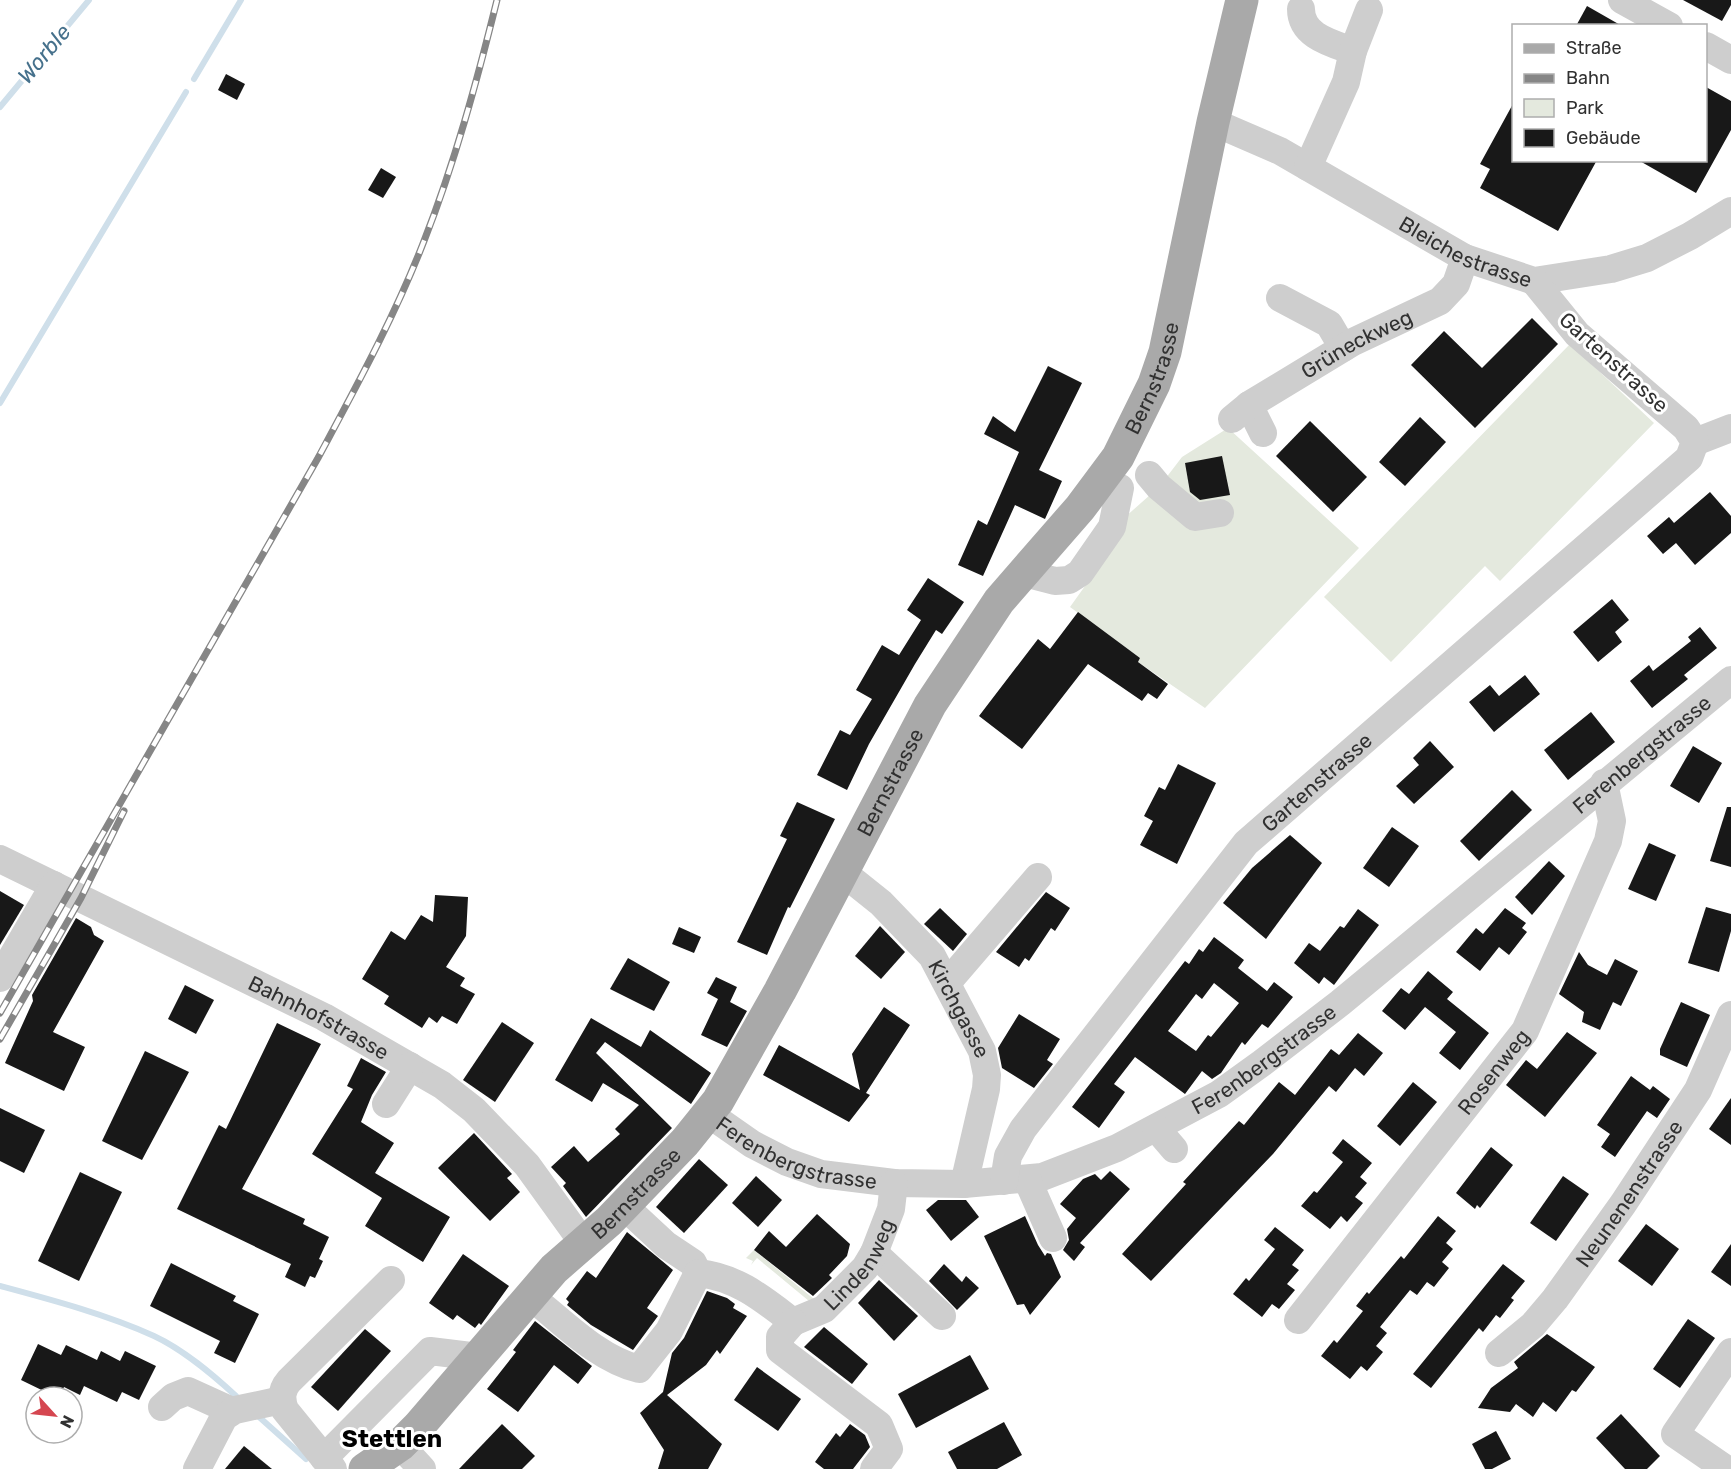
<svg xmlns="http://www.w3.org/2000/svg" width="1731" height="1469" font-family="Rubik,sans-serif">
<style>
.green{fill:#e4e9de}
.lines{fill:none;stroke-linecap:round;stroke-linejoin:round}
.stream{stroke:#cfdfea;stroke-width:6}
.building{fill:#181818;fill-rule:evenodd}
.minor{stroke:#cecece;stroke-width:28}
.major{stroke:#a9a9a9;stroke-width:33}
.rail-casing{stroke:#868686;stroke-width:7}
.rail{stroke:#fff;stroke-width:4.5;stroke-dasharray:14;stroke-linecap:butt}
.labels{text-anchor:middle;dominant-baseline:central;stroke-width:6;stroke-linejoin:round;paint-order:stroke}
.street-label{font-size:21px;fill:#313131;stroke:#fff}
.water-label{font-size:22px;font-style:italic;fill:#46718c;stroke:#fff}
.quarter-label{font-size:24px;font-weight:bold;fill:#000;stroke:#fff}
</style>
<rect width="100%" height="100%" fill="#fff"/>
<g class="green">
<polygon points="1570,344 1654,423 1500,581 1485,566 1391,662 1324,597"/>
<polygon points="1228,428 1359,548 1205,708 1138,662 1140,658 1070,607 1090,579 1124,518 1159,487 1182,457"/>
<polygon points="754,1250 820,1304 815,1306 757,1258 751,1265 753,1261 746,1258"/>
</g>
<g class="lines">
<g class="stream">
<polyline points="194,79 241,0"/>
<polyline points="0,107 89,0"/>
<polyline points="0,403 186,92"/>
<path d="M0 1286C52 1300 105 1314 154 1336 184 1350 212 1374 236 1396"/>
<polyline points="258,1416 306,1459"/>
</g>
</g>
<g class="building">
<polygon points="1683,0 1731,0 1731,5 1722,21"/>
<polygon points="1587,6 1622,26 1576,26"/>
<polygon points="226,74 245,84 237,100 218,90"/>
<polygon points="1706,87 1731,101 1731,130 1696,193 1638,160 1706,160"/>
<polygon points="1514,102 1514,160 1597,160 1558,231 1480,188 1490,169 1480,164"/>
<polygon points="381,168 396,177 383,198 368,190"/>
<polygon points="1532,318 1558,344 1475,428 1411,365 1444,331 1482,368"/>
<polygon points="1048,366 1082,383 1039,470 1062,481 1045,519 1015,505 983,576 958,565 978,520 987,525 1019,452 984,434 993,416 1015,432"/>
<polygon points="1420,417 1446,442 1405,486 1379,462"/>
<polygon points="1310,421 1367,477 1333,512 1276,456"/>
<polygon points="1222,456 1230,495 1200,500 1190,492 1185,463"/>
<polygon points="1710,492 1731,516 1731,533 1695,565 1676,543 1663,554 1647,536 1669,517 1674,523"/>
<polygon points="928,578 964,602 942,634 936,630 915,664 869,744 847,790 817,775 840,730 850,735 872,699 856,690 882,645 899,655 921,620 907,610"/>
<polygon points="1612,599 1629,620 1615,632 1622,642 1598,662 1573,632"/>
<polygon points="1078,612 1140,658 1138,662 1168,684 1157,699 1148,693 1142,701 1088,664 1022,749 979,716 1038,639 1050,649"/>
<polygon points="1700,627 1717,648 1684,675 1688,679 1652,708 1630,681 1649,665 1653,671 1691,641 1688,637"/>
<polygon points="1525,675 1540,694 1494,732 1469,702 1490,685 1499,696"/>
<polygon points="1591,712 1615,742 1568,780 1544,750"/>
<polygon points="1430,741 1454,767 1414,804 1396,786 1419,765 1413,758"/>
<polygon points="1693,746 1722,763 1699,803 1670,786"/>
<polygon points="1178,764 1216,783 1177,864 1140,845 1153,821 1144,816 1159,787 1165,790"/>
<polygon points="1512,790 1532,810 1479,861 1460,841"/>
<polygon points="797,802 835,819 790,908 788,907 767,955 737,942 787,839 780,836"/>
<polygon points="1727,807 1731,807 1731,867 1710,861"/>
<polygon points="1392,827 1419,846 1389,887 1363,868"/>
<polygon points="1290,835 1322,863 1266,939 1223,903 1252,868"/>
<polygon points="1649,843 1676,855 1656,901 1628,889"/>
<polygon points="1549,861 1565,876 1532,915 1515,897"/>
<polygon points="0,891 24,905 0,945"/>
<polygon points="1046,892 1070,908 1055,931 1051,928 1029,961 1025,958 1019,967 996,952"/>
<polygon points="435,895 468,897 466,936 446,967 465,978 460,986 475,994 457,1024 442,1016 437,1023 429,1017 422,1028 384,1004 389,996 362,979 391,931 405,940 421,915 433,922"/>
<polygon points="1706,907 1731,914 1731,931 1719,972 1688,963"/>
<polygon points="940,908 967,934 953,951 924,924"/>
<polygon points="1505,908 1526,923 1522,928 1527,932 1509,955 1499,947 1480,971 1456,952 1476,928 1483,934"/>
<polygon points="1358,909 1379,925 1334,985 1324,977 1319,984 1294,963 1309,943 1320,951 1340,926 1344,928"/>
<polygon points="76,918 91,927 94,935 104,941 53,1032 85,1047 64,1091 5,1063 33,1001 32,995"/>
<polygon points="880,926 905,952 881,979 855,956"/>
<polygon points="679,927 701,937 694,953 672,944"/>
<path d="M1214 937 1244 960 1238 968 1267 991 1274 982 1293 997 1268 1028 1262 1024 1245 1045 1242 1042 1221 1073 1212 1079 1202 1071 1185 1094 1135 1057 1114 1084 1125 1092 1099 1128 1072 1107 1185 961 1189 964 1199 949 1203 952ZM1214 983 1239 1003 1211 1037 1208 1035 1196 1051 1168 1031 1196 994 1202 999Z"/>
<polygon points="1579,952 1588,965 1607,975 1615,959 1638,971 1621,1006 1613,1002 1600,1030 1582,1022 1584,1012 1559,994"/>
<polygon points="628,958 670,982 654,1011 610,989"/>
<polygon points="1428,971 1453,992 1447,999 1489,1033 1460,1070 1439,1053 1456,1032 1425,1007 1405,1030 1382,1011 1401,988 1409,994"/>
<polygon points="716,977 737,987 730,1002 747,1011 727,1047 701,1035 718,999 707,993"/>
<polygon points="185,985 214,1000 196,1034 168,1019"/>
<polygon points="1681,1002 1710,1015 1687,1067 1660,1055 1660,1049"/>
<polygon points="884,1007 910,1025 866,1093 870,1095 849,1122 763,1075 779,1045 860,1090 852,1054"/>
<polygon points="1019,1014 1060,1039 1047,1060 1053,1064 1034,1088 1002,1068 998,1048"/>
<polygon points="591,1018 641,1047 650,1030 711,1073 691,1104 605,1042 596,1053 672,1128 586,1217 563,1186 566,1183 551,1167 574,1146 588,1162 620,1134 615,1129 639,1105 603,1083 592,1102 555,1080"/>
<polygon points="502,1022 534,1043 495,1102 463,1080"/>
<polygon points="277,1023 321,1044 242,1189 305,1219 303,1224 329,1237 319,1259 323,1261 315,1278 310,1276 305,1287 285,1277 291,1264 177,1209 219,1125 226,1129"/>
<polygon points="1567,1032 1597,1053 1545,1117 1506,1085 1526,1060 1537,1069"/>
<polygon points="1358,1033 1383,1053 1364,1076 1355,1068 1336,1092 1329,1086 1273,1154 1151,1281 1122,1254 1186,1184 1183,1182 1239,1121 1244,1125 1279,1082 1295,1095 1331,1049 1339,1055"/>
<polygon points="145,1051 189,1072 142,1160 102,1141"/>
<polygon points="361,1058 386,1072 372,1095 361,1122 394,1143 375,1173 450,1217 423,1262 365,1226 382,1198 312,1154 353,1089 347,1086"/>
<polygon points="1631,1076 1650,1090 1653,1086 1670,1099 1657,1118 1647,1111 1615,1157 1601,1147 1610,1134 1597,1125"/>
<polygon points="1413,1082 1437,1102 1400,1146 1377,1126"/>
<polygon points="1731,1098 1731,1145 1709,1129"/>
<polygon points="0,1108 45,1130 24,1173 0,1161"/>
<polygon points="474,1133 512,1174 507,1178 520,1192 490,1221 438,1168"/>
<polygon points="1343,1139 1372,1163 1360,1177 1367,1183 1355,1197 1363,1203 1347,1222 1341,1216 1330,1229 1301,1206 1314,1191 1317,1193 1343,1162 1332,1153"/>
<polygon points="1491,1147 1513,1165 1480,1208 1477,1205 1475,1209 1456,1193"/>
<polygon points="699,1159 728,1185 684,1233 656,1207"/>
<polygon points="1110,1171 1130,1189 1080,1243 1085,1247 1074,1261 1063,1250 1069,1240 1067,1229 1076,1218 1060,1204 1083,1179 1095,1174 1101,1180"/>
<polygon points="80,1172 122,1192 79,1281 38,1261"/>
<polygon points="756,1176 782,1200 758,1227 732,1203"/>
<polygon points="1563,1176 1589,1194 1556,1241 1530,1223"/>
<polygon points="938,1200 966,1200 979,1217 951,1241 926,1210"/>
<polygon points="817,1214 850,1244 847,1256 829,1275 832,1278 813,1296 754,1250 769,1231 786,1247"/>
<polygon points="1025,1216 1038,1245 1045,1256 1047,1253 1051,1254 1061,1277 1030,1315 1024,1304 1017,1305 984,1236"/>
<polygon points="1438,1216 1456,1231 1446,1243 1453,1249 1442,1262 1449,1268 1434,1287 1427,1282 1417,1295 1410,1290 1380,1327 1387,1333 1376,1346 1383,1352 1367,1371 1361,1366 1350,1379 1321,1356 1334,1340 1337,1343 1363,1311 1356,1306 1367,1292 1369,1294 1401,1256 1404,1259"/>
<polygon points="1646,1224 1679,1249 1652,1286 1618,1261"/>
<polygon points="1275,1227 1304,1250 1292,1265 1299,1270 1287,1284 1295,1290 1279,1309 1272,1304 1262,1317 1233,1294 1246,1278 1249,1281 1275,1249 1264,1240"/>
<polygon points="627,1232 673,1270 647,1308 658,1316 633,1350 591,1325 567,1305 569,1302 566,1299 587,1271 596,1278"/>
<polygon points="1731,1244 1731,1286 1711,1272"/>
<polygon points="463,1254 509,1286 481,1325 479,1323 475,1328 457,1315 453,1320 429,1303"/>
<polygon points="171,1263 236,1296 233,1301 259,1314 235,1363 214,1353 220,1341 150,1306"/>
<polygon points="944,1264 962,1282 966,1276 979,1288 957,1310 929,1281"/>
<polygon points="1503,1264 1525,1281 1511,1298 1514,1300 1500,1318 1496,1315 1483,1332 1479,1328 1431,1388 1413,1374"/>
<polygon points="879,1280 918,1316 894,1341 858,1303"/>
<polygon points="707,1291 727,1298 735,1304 733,1308 747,1316 720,1354 717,1350 706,1365 667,1395 722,1444 708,1469 658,1469 664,1450 640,1413 663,1392 672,1353 684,1338"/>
<polygon points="1688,1319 1715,1338 1680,1388 1653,1369"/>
<polygon points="535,1321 592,1366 578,1384 554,1365 518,1412 487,1389 516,1352 513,1350"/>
<polygon points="824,1327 868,1364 852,1384 804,1347"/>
<polygon points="365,1329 391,1351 338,1411 311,1387"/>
<polygon points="1547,1334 1595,1367 1576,1392 1572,1390 1556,1412 1543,1402 1533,1417 1516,1404 1510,1412 1478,1408 1491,1388 1518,1368 1514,1362"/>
<polygon points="38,1344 61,1355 66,1345 97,1360 101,1351 120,1361 125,1351 156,1366 139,1400 122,1392 117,1402 84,1386 80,1395 64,1387 59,1397 56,1397 21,1380"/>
<polygon points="970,1355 989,1389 916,1428 898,1394"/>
<polygon points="757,1367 801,1399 778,1431 734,1400"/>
<polygon points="1621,1414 1660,1456 1647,1469 1625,1469 1596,1438"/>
<polygon points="1004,1422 1022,1455 997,1469 957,1469 948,1452"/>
<polygon points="502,1424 535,1456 522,1469 459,1469"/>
<polygon points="850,1424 865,1435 870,1447 853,1469 824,1469 815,1462 836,1433 840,1437"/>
<polygon points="1496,1431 1511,1459 1492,1469 1485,1469 1472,1444"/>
<polygon points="244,1446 272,1469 225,1469"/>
</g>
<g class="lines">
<g class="minor">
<polyline points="1622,0 1669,26"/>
<path d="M1301 9C1301 36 1331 43 1353 51"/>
<polyline points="1706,46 1731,60"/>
<path id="s1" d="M1213 122 1280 151 1465 258 1534 281 1611 269 1647 258 1690 236 1731 211"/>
<polyline points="1308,167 1346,82 1353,51 1369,10"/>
<polyline points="1280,298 1329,324 1343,348"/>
<polyline points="1249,405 1263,433"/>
<path id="s2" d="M1232 419 1249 405 1353 342 1440 301 1456 284 1465 258"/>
<polyline points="1695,442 1731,428"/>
<polyline points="1149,475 1159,487 1195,517 1220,513"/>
<polyline points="1024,573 1055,581 1069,580 1080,573 1112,527 1120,488"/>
<path id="s3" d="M0 859 324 1017 442 1085 474 1110 527 1165 584 1244"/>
<path id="s4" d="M841 871 881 903 932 956 982 1051 987 1075 986 1089 964 1184"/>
<polyline points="0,978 54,885"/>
<polyline points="947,983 1038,877"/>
<polyline points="386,1104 410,1066"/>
<path id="s5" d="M709 1114 752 1144 787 1162 821 1174 894 1183 964 1184 1042 1177 1117 1148 1219 1094 1262 1063 1340 1003 1731 680"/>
<polyline points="1156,1128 1174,1149"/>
<polyline points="1027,1179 1053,1238"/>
<path id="s6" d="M1004 1181 1008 1156 1023 1129 1246 843 1689 458 1695 442 1686 428 1577 334 1534 281"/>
<polyline points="624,1206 666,1245 693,1263 698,1273"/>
<polyline points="874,1253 942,1316"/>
<path id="s7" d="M698 1273C737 1277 763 1299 793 1322L824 1309 865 1268 874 1253 891 1209 894 1183"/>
<path d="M530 1296C563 1322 598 1359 639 1369L669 1331 698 1273"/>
<path id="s8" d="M1298 1320 1525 1031 1608 841 1612 821 1604 783"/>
<polyline points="793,1322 780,1337 780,1350 879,1425 889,1449 874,1469"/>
<path id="s9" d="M1499 1353 1533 1325 1555 1299 1623 1204 1698 1090 1731 1015"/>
<polyline points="162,1407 173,1397 188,1391 232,1411"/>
<polyline points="400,1445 422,1469"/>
<polyline points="324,1458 430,1351 479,1357"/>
<polyline points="197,1469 224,1417 235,1410 282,1400"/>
<path d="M333 1469 285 1410C281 1399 281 1390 289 1381L391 1280"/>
<polyline points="1726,1469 1675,1434 1731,1352"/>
</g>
<path class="major" id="s10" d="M365 1469 400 1445 418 1427 554 1269 609 1221 685 1142 718 1101 780 991 930 705 999 601 1080 508 1118 457 1154 384 1165 352 1213 122 1242 0"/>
<g class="rail-casing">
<g id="rail">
<path d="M0 1013 318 458C356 387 395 316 424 241 455 162 477 81 497 0"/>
<polyline points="0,1039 81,898 124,811"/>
</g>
</g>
<use href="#rail" class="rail"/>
</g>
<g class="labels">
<g class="street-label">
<text stroke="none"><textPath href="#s1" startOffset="285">Bleichestrasse</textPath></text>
<text stroke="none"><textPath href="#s2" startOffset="146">Grüneckweg</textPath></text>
<text transform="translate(1614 362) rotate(42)">Gartenstrasse</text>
<text stroke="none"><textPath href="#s10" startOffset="1359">Bernstrasse</textPath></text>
<text stroke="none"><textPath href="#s5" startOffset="1088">Ferenbergstrasse</textPath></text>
<text stroke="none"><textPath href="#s10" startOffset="874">Bernstrasse</textPath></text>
<text stroke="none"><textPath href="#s6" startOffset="512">Gartenstrasse</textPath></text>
<text stroke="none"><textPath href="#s4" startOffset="184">Kirchgasse</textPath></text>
<text stroke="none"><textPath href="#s3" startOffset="356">Bahnhofstrasse</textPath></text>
<text stroke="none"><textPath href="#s5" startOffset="602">Ferenbergstrasse</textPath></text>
<text stroke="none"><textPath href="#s8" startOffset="316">Rosenweg</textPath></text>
<text stroke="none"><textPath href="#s5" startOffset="98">Ferenbergstrasse</textPath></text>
<text stroke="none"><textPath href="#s10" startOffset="388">Bernstrasse</textPath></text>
<text stroke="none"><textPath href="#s9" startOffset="207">Neunenenstrasse</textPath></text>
<text stroke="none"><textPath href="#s7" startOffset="200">Lindenweg</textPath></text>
</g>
<g class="water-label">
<text transform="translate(44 54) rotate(-50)">Worble</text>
</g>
<g class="quarter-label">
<text x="392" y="1439">Stettlen</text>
</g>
</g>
<rect x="1512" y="24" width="195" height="138" fill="#ffffff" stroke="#adadad" stroke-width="1.5"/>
<rect x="1524" y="44" width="30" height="9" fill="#a9a9a9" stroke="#adadad" stroke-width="1.5"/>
<text x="1566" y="54" font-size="18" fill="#313131">Straße</text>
<rect x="1524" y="74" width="30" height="9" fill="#868686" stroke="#adadad" stroke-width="1.5"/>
<text x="1566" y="84" font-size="18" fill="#313131">Bahn</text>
<rect x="1524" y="99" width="30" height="18" fill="#e4e9de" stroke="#adadad" stroke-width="1.5"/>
<text x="1566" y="114" font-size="18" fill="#313131">Park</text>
<rect x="1524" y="129" width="30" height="18" fill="#181818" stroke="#adadad" stroke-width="1.5"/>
<text x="1566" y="144" font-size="18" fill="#313131">Gebäude</text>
<g transform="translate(54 1415) rotate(117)"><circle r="28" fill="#ffffff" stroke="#adadad" stroke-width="1.5"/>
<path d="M0-4.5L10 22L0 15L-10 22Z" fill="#d54650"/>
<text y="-9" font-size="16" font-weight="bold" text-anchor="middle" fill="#313131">N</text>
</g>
</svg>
